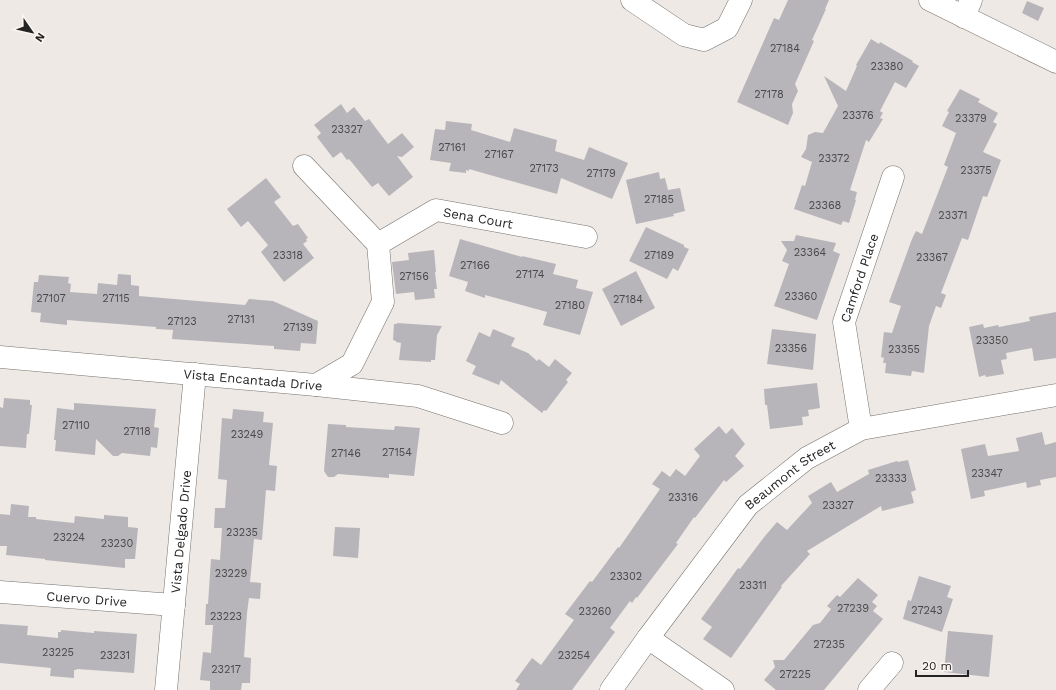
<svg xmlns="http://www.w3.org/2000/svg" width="1056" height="690" font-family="'Work Sans',sans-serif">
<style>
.building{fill:#b8b5ba}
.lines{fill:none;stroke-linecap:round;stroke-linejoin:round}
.minor-casing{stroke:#76726e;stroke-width:23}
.minor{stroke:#fff;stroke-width:22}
.labels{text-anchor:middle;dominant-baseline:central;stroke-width:3.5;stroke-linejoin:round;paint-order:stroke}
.number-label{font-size:11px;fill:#4a4849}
.street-label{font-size:13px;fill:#262423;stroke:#fbf6f2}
</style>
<rect width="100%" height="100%" fill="#eee9e5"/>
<g class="building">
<polygon points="788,0 829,0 825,9 826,9 812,40 814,41 795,84 798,91 792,104 793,113 788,125 737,102 774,18 779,20"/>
<polygon points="1027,1 1044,8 1038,21 1022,13"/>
<polygon points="871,39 879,44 880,42 913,61 912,62 919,66 906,88 895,82 880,111 883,113 880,118 883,119 869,142 866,140 850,190 857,192 855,200 856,200 849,223 843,221 841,225 794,209 802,185 805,186 812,162 801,157 806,149 808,135 815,132 823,133 838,106 824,76 846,91 857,66 856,65"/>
<polygon points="960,89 980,99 978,102 998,113 993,122 997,124 983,152 1001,160 987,197 983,196 968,240 962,238 941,293 946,295 941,308 936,306 929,326 924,373 912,371 911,376 885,373 886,363 883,363 884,358 881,357 884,332 892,333 901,306 889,302 912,239 916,231 922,234 948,167 944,165 956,133 942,126 949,112 947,111"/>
<polygon points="341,104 347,113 354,107 365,121 369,119 388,144 402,133 414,147 402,157 397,156 413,177 389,196 378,183 372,187 349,159 347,160 341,152 333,158 317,137 321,133 314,125"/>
<polygon points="446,121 472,124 471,130 510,142 514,128 557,140 555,151 584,160 589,147 628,163 612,199 561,178 557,194 469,169 469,171 466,170 466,173 449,171 451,163 430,160 435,129 445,130"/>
<polygon points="659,172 660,179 665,178 668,190 680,188 685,211 673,214 674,216 636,224 626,180"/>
<polygon points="266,178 281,197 274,202 293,226 298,224 308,238 306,239 307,241 303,244 314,258 284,282 261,252 268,245 248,221 241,227 227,209"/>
<polygon points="646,227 684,245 684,247 689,249 678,271 673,268 667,279 629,261"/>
<polygon points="796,235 836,243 833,251 840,254 817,320 774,306 789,264 782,261 787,250 781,241 794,241"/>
<polygon points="460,239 522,257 522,256 556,264 553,274 578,280 576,288 593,292 580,335 543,325 547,312 485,295 485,298 465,291 468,282 449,276"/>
<polygon points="434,250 436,272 435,272 437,289 434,289 435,298 415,300 414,292 396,294 392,262 409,260 408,253"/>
<polygon points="636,271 655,308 621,326 602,289"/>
<polygon points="118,274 131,275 131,285 139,286 139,296 245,305 249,299 273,301 318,321 316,344 301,343 300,351 274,349 274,346 172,339 173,330 156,329 156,327 67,320 67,325 40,322 41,313 31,312 34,282 38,282 39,275 69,277 68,283 71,284 70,292 97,294 98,283 117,285"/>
<polygon points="1056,312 1056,358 1034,361 1032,348 1006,353 1007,359 1001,360 1004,374 986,377 985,375 979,377 969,327 983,324 984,328 998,325 999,327 1030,321 1029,317"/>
<polygon points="397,323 442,326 437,335 435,360 431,360 431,362 399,360 401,343 396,342 396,341 393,340 394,324 397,324"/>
<polygon points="493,329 515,338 511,346 528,353 537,361 539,359 549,367 555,359 572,373 566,380 568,382 546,411 544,410 542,413 501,380 499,385 472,374 476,366 466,361 479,332 490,337"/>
<polygon points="772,329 816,334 813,370 767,364"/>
<polygon points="817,383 820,408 808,410 809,416 802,417 803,425 770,429 767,405 765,405 764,389"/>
<polygon points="4,398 30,400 30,405 32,405 29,434 27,434 26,448 0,446 0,407 3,408"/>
<polygon points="74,403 156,409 154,427 159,428 157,448 151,447 150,456 122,453 118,456 113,456 96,439 95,455 55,451 56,440 54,440 57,408 74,410"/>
<polygon points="233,409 264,412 263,422 273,423 269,465 277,466 275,491 266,490 262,540 254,539 250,582 261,583 260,599 249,598 247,613 244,657 251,658 250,683 242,683 241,690 210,690 210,681 200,680 203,652 211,653 213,625 205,625 206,604 208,604 211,559 220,560 222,528 214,528 215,508 225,508 227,480 218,479 222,418 232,419"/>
<polygon points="328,424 346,425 346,427 394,430 395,426 420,428 414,476 389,474 389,478 338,474 334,477 328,477 324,471"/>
<polygon points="719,426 726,434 732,428 745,444 735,456 744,466 726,482 724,480 695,518 694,517 676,543 678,544 637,598 636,597 632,603 630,601 610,628 615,632 572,690 516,690 520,684 515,681 532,658 541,665 574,620 565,614 590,581 592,582 618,547 619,548 660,489 652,484 662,471 670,477 676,469 685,476 700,456 694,449"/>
<polygon points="1042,432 1045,445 1056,442 1056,477 1040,480 1041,485 1027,488 1026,482 984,491 985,496 971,499 961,449 985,444 988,456 1019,451 1016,438"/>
<polygon points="908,460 916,490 911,492 914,503 882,511 881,506 807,551 810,554 781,586 782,587 731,658 703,639 712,627 701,619 738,568 740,569 765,536 777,522 787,530 812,503 808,496 831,482 837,492 869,474 868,470 897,461 898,462"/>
<polygon points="11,504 29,506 28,517 36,517 36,519 74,523 75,516 104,519 104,515 128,517 128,527 138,528 135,559 125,559 125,568 45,560 45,559 6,555 7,546 0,546 0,514 10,515"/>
<polygon points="335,527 360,528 358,558 333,556"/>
<polygon points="919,576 951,586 947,597 953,599 942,632 903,619 908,600 911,601"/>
<polygon points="858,578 878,595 872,602 877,606 873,611 883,619 824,690 776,690 764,680 775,667 773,660 784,660 813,625 820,623 831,609 827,606 837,595 840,597"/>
<polygon points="0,624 28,626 27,635 58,638 58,632 61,632 61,630 94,633 94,631 137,634 134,673 77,669 76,670 74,670 74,678 50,676 51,668 0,663"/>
<polygon points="948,631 993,635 989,677 944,672"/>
</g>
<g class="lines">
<g class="minor-casing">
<g id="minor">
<polyline points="632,0 684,35 704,40 727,28 741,0"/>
<polyline points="930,0 1056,62"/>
<polyline points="964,17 971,0"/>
<polyline points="304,166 378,244 383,302 352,364 316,385"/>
<path id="s1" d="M378 244 436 210 586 237"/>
<path id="s2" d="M0 357 316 385 418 396 502 423"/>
<path id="s3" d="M861 429 844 322 893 177"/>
<path id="s4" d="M0 592 174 605"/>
<polyline points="648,638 723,690"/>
<path id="s5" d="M166 690 195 374"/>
<path id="s6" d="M611 690 648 638 748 505 807 458 861 429 1056 395"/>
<polyline points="869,690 892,663"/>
</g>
</g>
<use href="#minor" class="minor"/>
</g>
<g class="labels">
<g class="number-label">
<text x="785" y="48">27184</text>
<text x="887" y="66">23380</text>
<text x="769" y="94">27178</text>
<text x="858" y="115">23376</text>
<text x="971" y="118">23379</text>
<text x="347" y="129">23327</text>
<text x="452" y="147">27161</text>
<text x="499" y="154">27167</text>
<text x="834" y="158">23372</text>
<text x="544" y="168">27173</text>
<text x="976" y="170">23375</text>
<text x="601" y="173">27179</text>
<text x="659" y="199">27185</text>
<text x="825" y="205">23368</text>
<text x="953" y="215">23371</text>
<text x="810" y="252">23364</text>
<text x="288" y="255">23318</text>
<text x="659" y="255">27189</text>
<text x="932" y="257">23367</text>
<text x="475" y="265">27166</text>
<text x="530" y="274">27174</text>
<text x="414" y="276">27156</text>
<text x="801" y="296">23360</text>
<text x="51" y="298">27107</text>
<text x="116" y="298">27115</text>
<text x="628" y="299">27184</text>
<text x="570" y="305">27180</text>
<text x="241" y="319">27131</text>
<text x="182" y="321">27123</text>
<text x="298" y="327">27139</text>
<text x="992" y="340">23350</text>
<text x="791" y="348">23356</text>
<text x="904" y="349">23355</text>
<text x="76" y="425">27110</text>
<text x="137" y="431">27118</text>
<text x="247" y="434">23249</text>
<text x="397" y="452">27154</text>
<text x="346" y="453">27146</text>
<text x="987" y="473">23347</text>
<text x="891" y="478">23333</text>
<text x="683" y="497">23316</text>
<text x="838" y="505">23327</text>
<text x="242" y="532">23235</text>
<text x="69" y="537">23224</text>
<text x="117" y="543">23230</text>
<text x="231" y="573">23229</text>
<text x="626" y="576">23302</text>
<text x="753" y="585">23311</text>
<text x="853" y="608">27239</text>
<text x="927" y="610">27243</text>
<text x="595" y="611">23260</text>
<text x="226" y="616">23223</text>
<text x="829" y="644">27235</text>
<text x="58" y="652">23225</text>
<text x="115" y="655">23231</text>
<text x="574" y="655">23254</text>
<text x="226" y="669">23217</text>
<text x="795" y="674">27225</text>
</g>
<g class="street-label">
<text stroke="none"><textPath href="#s1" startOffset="110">Sena Court</textPath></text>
<text stroke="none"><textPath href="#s3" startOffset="155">Camford Place</textPath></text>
<text stroke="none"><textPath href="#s2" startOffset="254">Vista Encantada Drive</textPath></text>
<text stroke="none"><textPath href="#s6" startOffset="282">Beaumont Street</textPath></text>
<text stroke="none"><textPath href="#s5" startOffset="159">Vista Delgado Drive</textPath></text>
<text stroke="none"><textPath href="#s4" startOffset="87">Cuervo Drive</textPath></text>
</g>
</g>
<g transform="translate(32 32) rotate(124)" stroke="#fbf6f2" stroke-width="3" paint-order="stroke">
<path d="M0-3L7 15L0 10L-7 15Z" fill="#262423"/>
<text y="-6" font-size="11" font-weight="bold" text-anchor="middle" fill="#262423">N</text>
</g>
<path d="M916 670v6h52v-6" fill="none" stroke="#262423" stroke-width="2"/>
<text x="922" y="670" font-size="12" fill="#262423" stroke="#fbf6f2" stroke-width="3" paint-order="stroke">20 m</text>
</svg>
